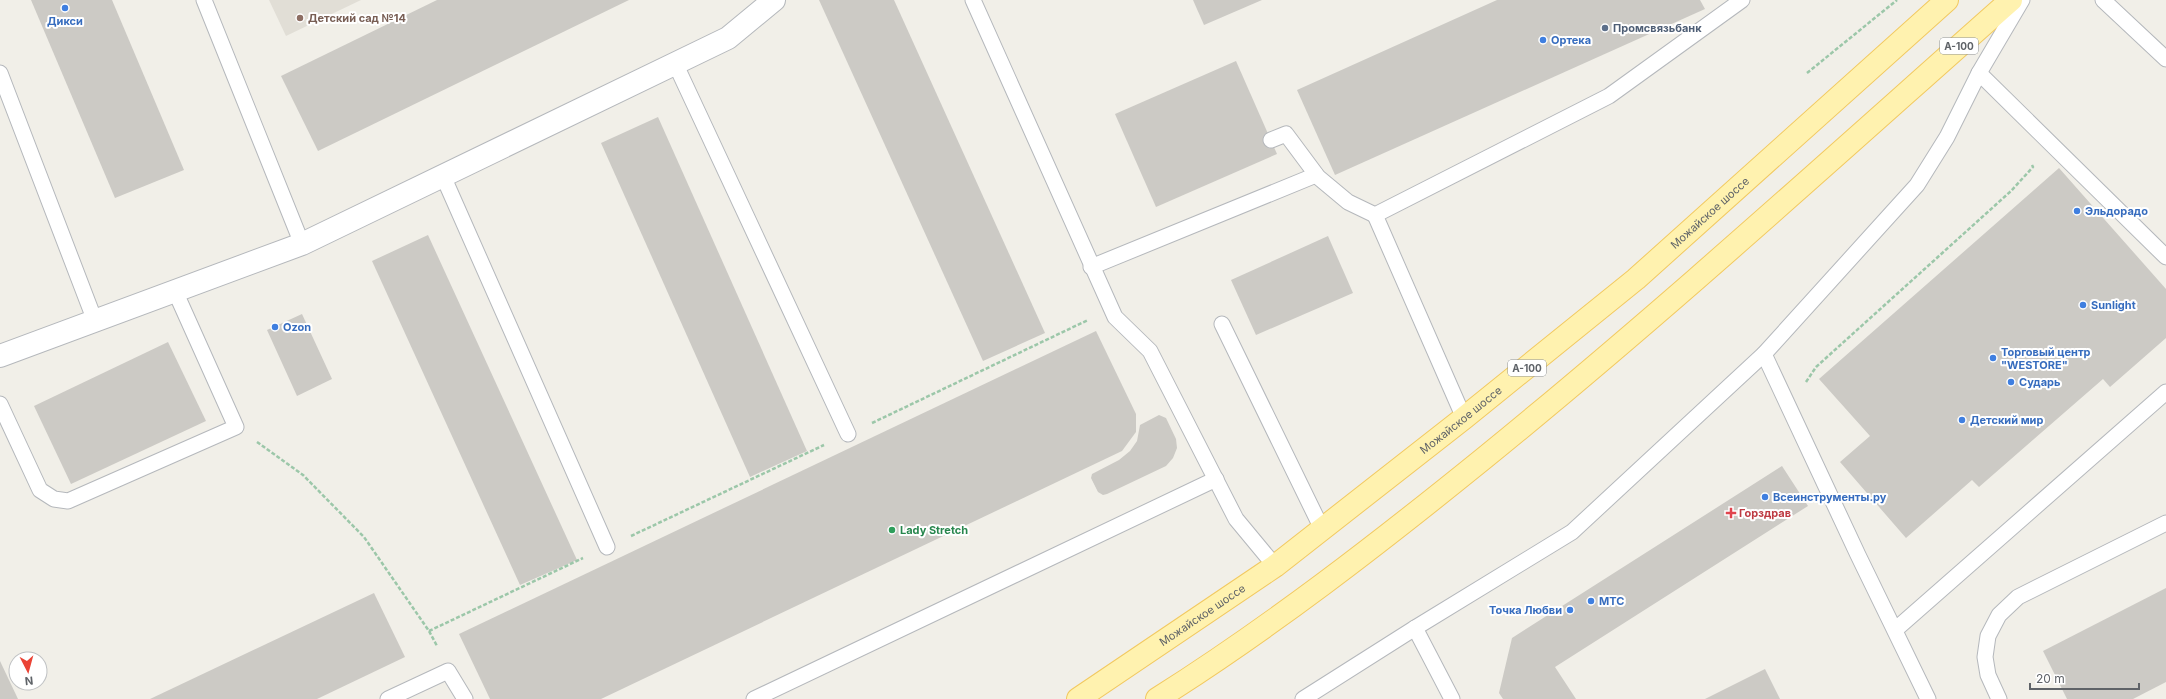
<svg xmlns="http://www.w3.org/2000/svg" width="2166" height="699" font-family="Inter,sans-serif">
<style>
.education{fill:#e1ded6}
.building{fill:#cccac5}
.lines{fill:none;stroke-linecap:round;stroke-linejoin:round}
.service-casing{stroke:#b5b8bc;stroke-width:17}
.minor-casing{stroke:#b5b8bc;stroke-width:24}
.primary-casing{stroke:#f2c960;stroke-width:24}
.path{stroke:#9cc7a9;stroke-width:2.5;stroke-dasharray:4 2;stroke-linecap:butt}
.service{stroke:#fff;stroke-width:15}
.minor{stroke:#fff;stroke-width:22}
.primary{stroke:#fff2af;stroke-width:22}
.shop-dot{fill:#3f7fe0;stroke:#fff;stroke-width:1.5}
.education-dot{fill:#8d6e63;stroke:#fff;stroke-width:1.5}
.service-dot{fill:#5c6f8a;stroke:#fff;stroke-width:1.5}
.health-dot{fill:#e0444e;stroke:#fff;stroke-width:1.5}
.leisure-dot{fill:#2e9e5b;stroke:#fff;stroke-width:1.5}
.labels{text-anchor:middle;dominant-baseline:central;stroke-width:4;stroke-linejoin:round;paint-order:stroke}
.shield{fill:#fff;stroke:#8f9295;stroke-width:1}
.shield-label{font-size:10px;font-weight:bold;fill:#5f6368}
.education-label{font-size:11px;font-weight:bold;fill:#785e54;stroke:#fff;text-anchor:start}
.shop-label{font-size:11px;font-weight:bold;fill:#366cbe;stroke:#fff;text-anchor:start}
.service-label{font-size:11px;font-weight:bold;fill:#4e5e75;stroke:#fff;text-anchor:start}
.street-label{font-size:11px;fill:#5f6368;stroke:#fff}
.health-label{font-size:11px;font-weight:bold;fill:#be3a42;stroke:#fff;text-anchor:start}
.leisure-label{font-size:11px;font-weight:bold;fill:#27864d;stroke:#fff;text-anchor:start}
</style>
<rect width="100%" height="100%" fill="#f1efe8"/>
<polygon class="education" points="269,0 361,0 286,36"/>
<g class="building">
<polygon points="31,0 112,0 184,170 115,198"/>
<polygon points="437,0 629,0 318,151 281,76"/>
<polygon points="819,0 894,0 1045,333 983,361"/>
<polygon points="1193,0 1262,0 1204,25"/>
<polygon points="1497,0 1700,0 1705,9 1335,175 1297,90"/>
<polygon points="1236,61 1277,154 1156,207 1115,114"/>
<polygon points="658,117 807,451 750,477 601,143"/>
<polygon points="2059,168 2166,289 2166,338 2110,387 2103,379 1979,487 1972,480 1906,538 1840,462 1870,436 1819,379"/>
<polygon points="428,235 577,560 520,585 372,261"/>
<polygon points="1328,236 1353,293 1256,335 1231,280"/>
<polygon points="302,314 332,379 297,396 267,330"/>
<polygon points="1096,331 1136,414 1136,432 1122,451 601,699 490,699 459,634"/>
<polygon points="168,342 206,421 71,484 34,406"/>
<polygon points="1159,415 1166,418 1176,439 1177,448 1173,458 1166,466 1107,494 1103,495 1098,492 1091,478 1092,474 1119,460 1130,451 1137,441 1140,425"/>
<polygon points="1782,466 1808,506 1555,667 1576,699 1503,699 1499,693 1512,638"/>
<polygon points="2166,588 2166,682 2133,699 2067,699 2043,651"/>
<polygon points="374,593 405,657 317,699 150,699"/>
<polygon points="0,661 18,699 0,699"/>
<polygon points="1765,669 1780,699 1705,699"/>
</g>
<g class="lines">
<g class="service-casing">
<g id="service">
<polyline points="204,0 302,244"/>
<polyline points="973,0 1115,317 1150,351 1236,519 1275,566"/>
<polyline points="2103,0 2166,59"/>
<polyline points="675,63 848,434"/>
<polyline points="0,73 95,321"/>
<polyline points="1979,73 2166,257"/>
<polyline points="1271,140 1286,134 1318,177 1348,202 1375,215 1609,96 1742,0"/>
<polyline points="443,176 607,547"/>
<polyline points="1375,215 1464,418"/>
<polyline points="1091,267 1316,175"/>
<polyline points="1222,324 1322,529"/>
<polyline points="1764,354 1858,555 1928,699"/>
<polyline points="0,404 40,490 54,499 68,501 236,427 175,291"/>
<polyline points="1415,628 1452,699"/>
<polyline points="1895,630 2166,392"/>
<polyline points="388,699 448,671 465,699"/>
<polyline points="754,699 1216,479"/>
<polyline points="1303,699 1415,628 1572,532 1764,354 1917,185 1947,137 1979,73 2022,0"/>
<polyline points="1999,699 1988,675 1985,657 1988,636 1999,615 2018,597 2166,523"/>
</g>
</g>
<g class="minor-casing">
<polyline id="minor" points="0,356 302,244 728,38 774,0"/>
</g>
<g class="primary-casing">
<g id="primary">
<path id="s1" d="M1078 699 1275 566 1464 418 1636 279 1947 0"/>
<path d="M1157 699C1271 627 1378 544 1483 459 1664 312 1836 155 2011 0"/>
</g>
</g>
<g class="path">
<polyline points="1807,73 1897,0"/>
<polyline points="1806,382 1816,367 2011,191 2033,167 2032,165"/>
<polyline points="872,423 1088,320"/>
<polyline points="257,442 303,475 364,537 429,631 437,646"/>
<polyline points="631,536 824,445"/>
<polyline points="429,631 583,558"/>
</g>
<use href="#service" class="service"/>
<use href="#minor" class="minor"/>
<use href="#primary" class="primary"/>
</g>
<g class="shop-dot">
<circle cx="65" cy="8" r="4"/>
<circle cx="1543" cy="40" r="4"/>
<circle cx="2077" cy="211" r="4"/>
<circle cx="2083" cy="305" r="4"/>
<circle cx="275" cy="327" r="4"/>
<circle cx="1993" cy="358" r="4"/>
<circle cx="2011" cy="382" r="4"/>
<circle cx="1962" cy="420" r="4"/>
<circle cx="1765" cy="497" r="4"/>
<circle cx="1591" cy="601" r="4"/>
<circle cx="1570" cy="610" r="4"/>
</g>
<circle class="education-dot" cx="300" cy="18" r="4"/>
<circle class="service-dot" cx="1605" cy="28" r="4"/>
<path class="health-dot" d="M1729 507h4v4h4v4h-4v4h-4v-4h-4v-4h4z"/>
<circle class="leisure-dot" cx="892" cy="530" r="4"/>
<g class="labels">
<g class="shield">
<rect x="1940" y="38" width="38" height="16" rx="3"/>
<rect x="1508" y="360" width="38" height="16" rx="3"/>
</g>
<g class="shield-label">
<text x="1959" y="46">А-100</text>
<text x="1527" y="368">А-100</text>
</g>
<g class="education-label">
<text x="308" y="18">Детский сад №14</text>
</g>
<g class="shop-label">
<text x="65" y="21" text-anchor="middle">Дикси</text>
<text x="1551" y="40">Ортека</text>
<text x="2085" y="211">Эльдорадо</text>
<text x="2091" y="305">Sunlight</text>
<text x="283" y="327">Ozon</text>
<text x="2001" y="352">Торговый центр<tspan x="2001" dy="13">"WESTORE"</tspan></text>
<text x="2019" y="382">Сударь</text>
<text x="1970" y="420">Детский мир</text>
<text x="1773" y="497">Всеинструменты.ру</text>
<text x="1599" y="601">МТС</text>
<text x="1562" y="610" text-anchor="end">Точка Любви</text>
</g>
<g class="service-label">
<text x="1613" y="28">Промсвязьбанк</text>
</g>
<g class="street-label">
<text stroke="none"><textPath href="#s1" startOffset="798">Можайское шоссе</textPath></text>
<text stroke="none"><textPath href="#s1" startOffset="474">Можайское шоссе</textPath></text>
<text stroke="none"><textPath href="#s1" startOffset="150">Можайское шоссе</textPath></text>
</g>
<g class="health-label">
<text x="1739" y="513">Горздрав</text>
</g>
<g class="leisure-label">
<text x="900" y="530">Lady Stretch</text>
</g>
</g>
<g transform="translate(28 671) rotate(174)"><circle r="19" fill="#ffffff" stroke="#bfc1c3"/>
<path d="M0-3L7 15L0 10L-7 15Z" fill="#ea4335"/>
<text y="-6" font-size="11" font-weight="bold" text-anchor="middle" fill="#5f6368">N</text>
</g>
<path d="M2030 683v6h109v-6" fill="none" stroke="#5f6368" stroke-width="2"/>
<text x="2036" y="683" font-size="12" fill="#5f6368" stroke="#ffffff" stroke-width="3" paint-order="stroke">20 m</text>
</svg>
